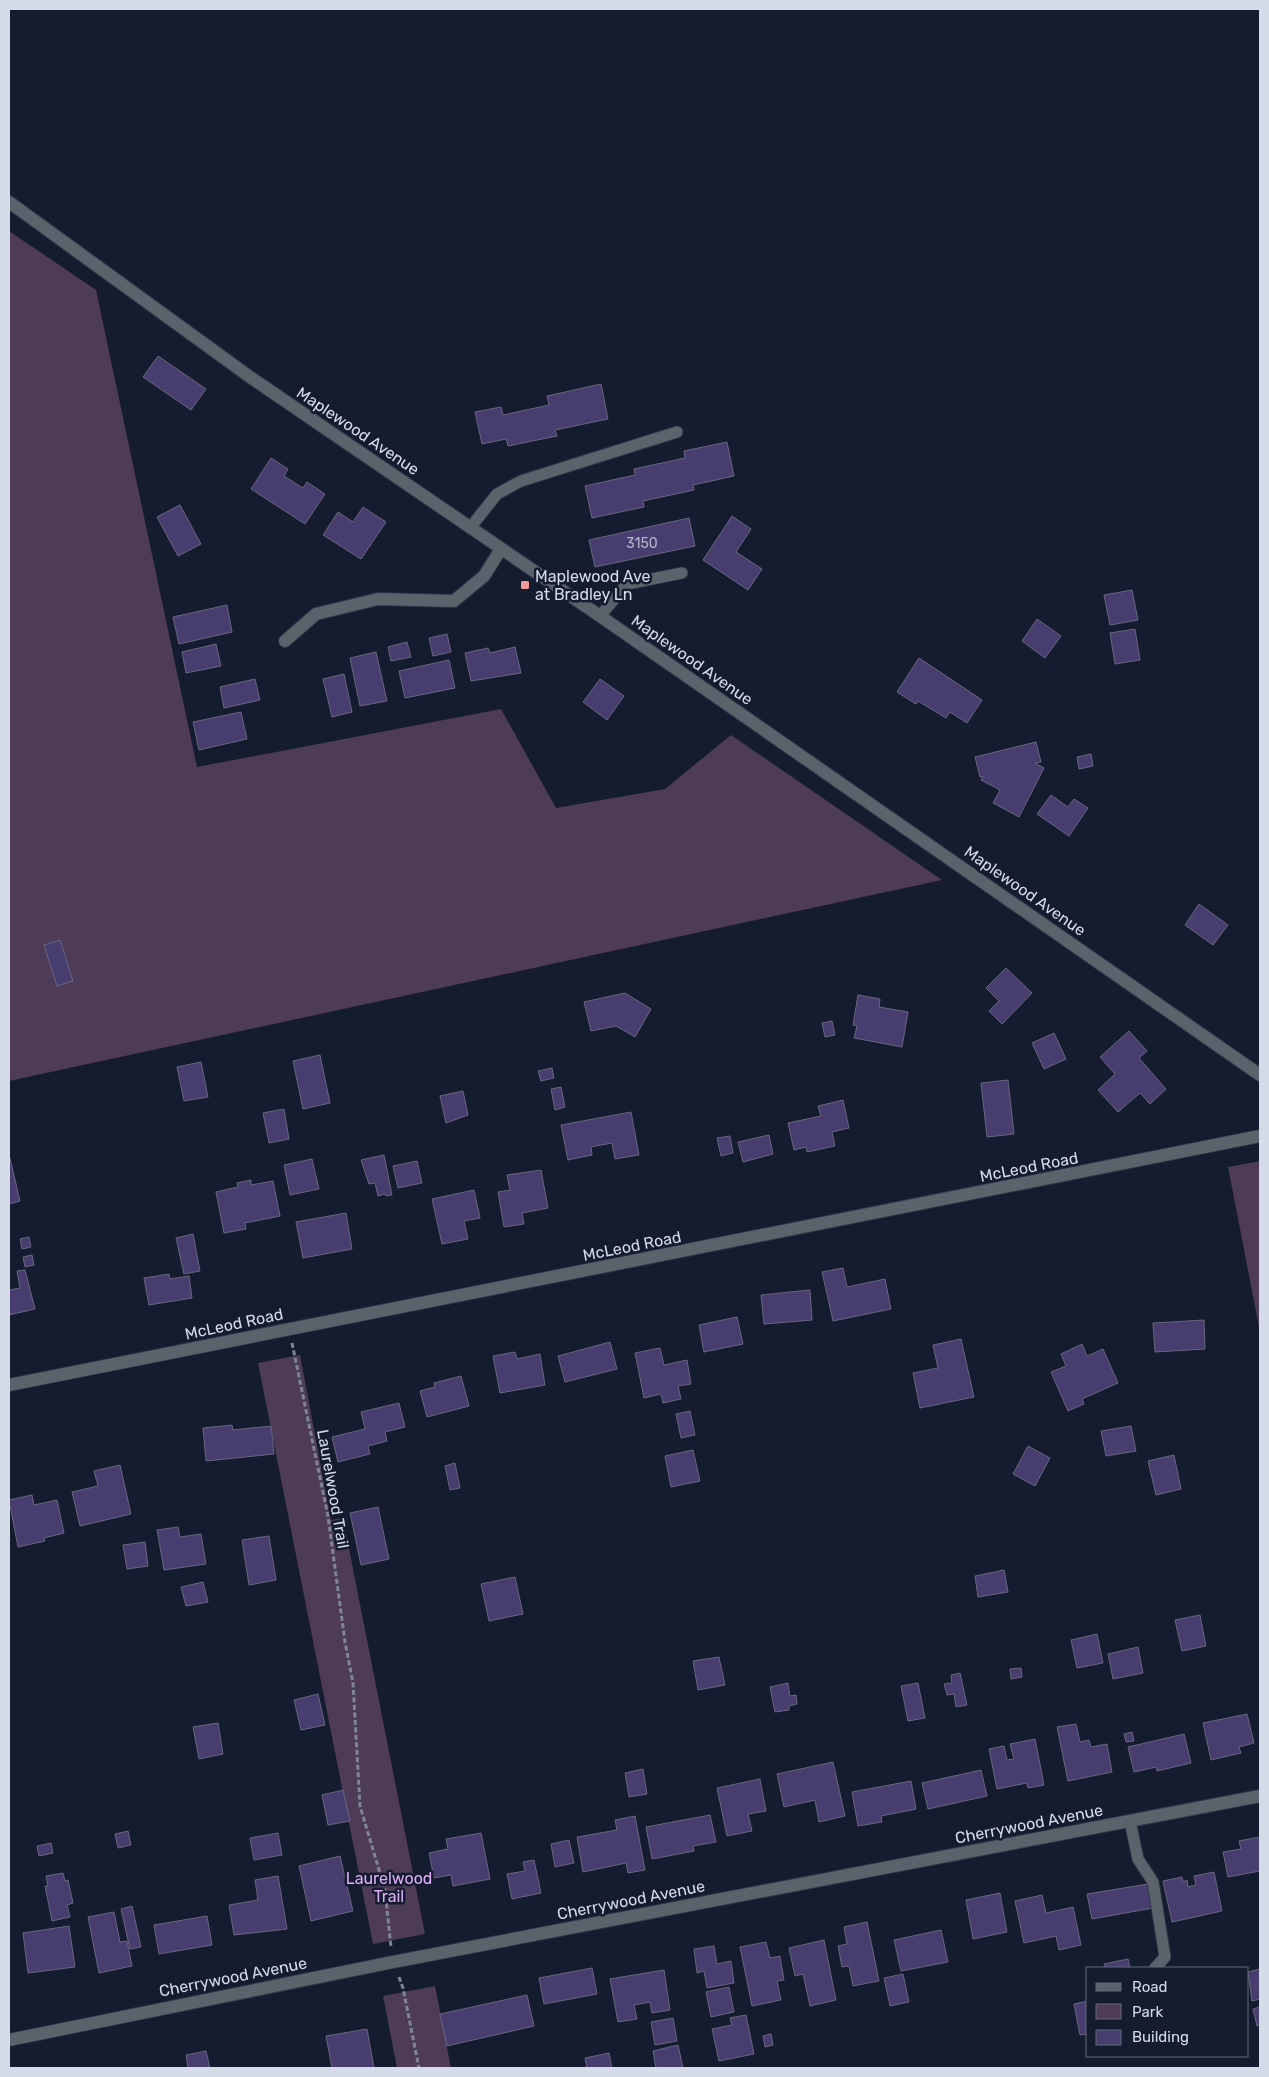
<svg xmlns="http://www.w3.org/2000/svg" width="1269" height="2077" font-family="Rubik,sans-serif">
<style>
.green{fill:#4e3b58}
.building{fill:#473e6f;stroke:#68667e}
.lines{fill:none;stroke-linecap:round;stroke-linejoin:round}
.service-casing{stroke:#303749;stroke-width:13}
.minor-casing{stroke:#303749;stroke-width:14}
.tertiary-casing{stroke:#303749;stroke-width:14}
.path{stroke:#7e8595;stroke-width:3;stroke-dasharray:5 2.5;stroke-linecap:butt}
.service{stroke:#5a636b;stroke-width:11}
.minor{stroke:#5a636b;stroke-width:12}
.tertiary{stroke:#5a636b;stroke-width:12}
.poi-dot{fill:#f59b97;stroke:#151c2f;stroke-width:2}
.labels{text-anchor:middle;dominant-baseline:central;stroke-width:5;stroke-linejoin:round;paint-order:stroke}
.number-label{font-size:14px;fill:#b2b4ca}
.street-label{font-size:16px;fill:#d5dbe8;stroke:#151c2f}
.poi-label{font-size:16px;fill:#d5dbe8;stroke:#151c2f;text-anchor:start}
.park-label{font-size:16px;fill:#ddaef7;stroke:#151c2f}
</style>
<rect width="100%" height="100%" fill="#151c2f"/>
<g class="green">
<polygon points="9,231 96,290 197,767 501,709 556,808 665,789 731,735 942,880 9,1081"/>
<polygon points="1260,1161 1260,1332 1228,1167"/>
<polygon points="300,1355 331,1520 343,1518 425,1934 373,1944 258,1363"/>
<polygon points="435,1986 451,2068 397,2068 383,1996"/>
</g>
<g class="building">
<polygon points="158,356 206,389 191,410 143,377"/>
<polygon points="601,384 608,419 555,430 557,436 508,446 506,439 482,444 475,412 501,407 503,415 549,405 547,396"/>
<polygon points="727,442 734,476 693,485 694,490 643,501 644,507 592,518 585,486 635,475 634,469 685,458 684,451"/>
<polygon points="271,458 288,469 284,476 303,488 307,482 325,494 305,524 251,489"/>
<polygon points="180,505 201,544 178,556 157,517"/>
<polygon points="363,507 386,522 361,559 323,535 338,512 353,522"/>
<polygon points="732,516 751,529 736,552 762,569 748,590 703,560"/>
<polygon points="689,518 695,546 595,567 589,540"/>
<polygon points="1132,590 1138,620 1110,625 1104,595"/>
<polygon points="227,605 232,632 179,644 173,617"/>
<polygon points="1037,619 1061,636 1045,658 1022,641"/>
<polygon points="1135,629 1140,660 1115,664 1110,633"/>
<polygon points="447,634 451,652 433,656 429,638"/>
<polygon points="407,642 411,657 391,661 388,647"/>
<polygon points="216,644 221,666 186,673 182,652"/>
<polygon points="515,647 521,673 471,681 465,653 488,648 490,653"/>
<polygon points="376,652 387,701 360,706 350,658"/>
<polygon points="919,658 982,700 967,723 950,712 946,718 918,701 916,704 897,692"/>
<polygon points="449,660 455,688 405,698 399,671"/>
<polygon points="344,674 352,712 332,717 323,679"/>
<polygon points="255,679 260,700 224,708 220,687"/>
<polygon points="600,679 624,696 607,720 583,702"/>
<polygon points="241,712 247,739 199,750 193,722"/>
<polygon points="1036,742 1041,762 1035,763 1044,768 1019,817 993,803 1000,790 981,780 983,776 980,777 975,757"/>
<polygon points="1091,754 1093,766 1079,769 1077,757"/>
<polygon points="1051,795 1068,807 1074,799 1088,808 1069,836 1037,814"/>
<polygon points="1199,904 1228,925 1213,945 1185,925"/>
<polygon points="60,940 73,981 57,986 44,945"/>
<polygon points="1006,968 1032,993 1002,1024 989,1011 999,1001 986,988"/>
<polygon points="625,993 651,1009 635,1037 616,1026 591,1031 584,1002"/>
<polygon points="858,995 880,999 879,1007 908,1012 902,1047 854,1038 857,1026 853,1025"/>
<polygon points="832,1021 835,1035 825,1037 822,1023"/>
<polygon points="1129,1031 1147,1051 1139,1058 1166,1089 1150,1104 1140,1093 1118,1112 1098,1090 1115,1074 1100,1057"/>
<polygon points="1054,1033 1066,1059 1044,1069 1032,1043"/>
<polygon points="320,1055 330,1103 303,1109 293,1061"/>
<polygon points="201,1062 208,1097 184,1101 177,1067"/>
<polygon points="552,1068 554,1078 541,1081 538,1071"/>
<polygon points="1008,1080 1014,1134 987,1137 981,1083"/>
<polygon points="561,1087 565,1107 555,1110 551,1089"/>
<polygon points="463,1091 468,1115 446,1123 440,1096"/>
<polygon points="843,1100 849,1128 832,1132 835,1146 807,1152 806,1147 794,1150 788,1123 821,1116 818,1106"/>
<polygon points="284,1109 289,1139 269,1143 263,1113"/>
<polygon points="631,1112 639,1155 615,1159 612,1143 591,1147 592,1155 568,1160 561,1125"/>
<polygon points="769,1135 773,1154 743,1162 738,1142"/>
<polygon points="730,1136 733,1153 721,1156 717,1138"/>
<polygon points="9,1154 20,1201 9,1204"/>
<polygon points="384,1155 392,1195 386,1196 385,1194 378,1196 375,1183 369,1184 361,1160"/>
<polygon points="312,1159 319,1189 290,1195 284,1165"/>
<polygon points="417,1161 422,1183 398,1188 393,1166"/>
<polygon points="541,1170 548,1208 522,1213 524,1224 504,1227 498,1192 510,1190 507,1175"/>
<polygon points="251,1180 251,1185 273,1181 280,1216 245,1223 246,1229 224,1233 216,1192 238,1187 237,1183"/>
<polygon points="474,1190 480,1218 464,1221 468,1239 442,1244 432,1199"/>
<polygon points="346,1213 352,1249 303,1258 296,1222"/>
<polygon points="193,1234 200,1271 184,1274 176,1238"/>
<polygon points="29,1237 31,1247 22,1249 20,1239"/>
<polygon points="32,1255 34,1265 25,1267 23,1257"/>
<polygon points="843,1268 847,1287 885,1279 891,1309 833,1321 822,1272"/>
<polygon points="25,1270 35,1309 9,1315 9,1290 20,1288 17,1271"/>
<polygon points="169,1274 170,1279 189,1276 192,1298 149,1305 144,1278"/>
<polygon points="810,1290 812,1320 764,1324 761,1295"/>
<polygon points="737,1317 743,1344 704,1352 699,1325"/>
<polygon points="1204,1320 1205,1349 1155,1352 1153,1323"/>
<polygon points="961,1339 974,1397 920,1408 913,1373 938,1368 933,1345"/>
<polygon points="610,1342 617,1369 565,1382 558,1356"/>
<polygon points="1082,1344 1087,1356 1103,1349 1118,1383 1082,1399 1084,1404 1068,1411 1051,1372 1066,1366 1061,1354"/>
<polygon points="660,1348 664,1365 687,1360 691,1384 678,1386 681,1399 663,1403 661,1394 644,1398 635,1353"/>
<polygon points="515,1352 517,1359 540,1354 545,1385 500,1393 493,1356"/>
<polygon points="461,1376 469,1406 427,1417 420,1391 435,1387 434,1383"/>
<polygon points="399,1403 405,1427 385,1432 387,1441 368,1446 370,1454 338,1462 332,1437 365,1429 361,1412"/>
<polygon points="690,1411 695,1435 681,1438 676,1414"/>
<polygon points="232,1425 233,1430 271,1426 274,1454 206,1461 203,1428"/>
<polygon points="1131,1426 1136,1451 1106,1456 1101,1431"/>
<polygon points="1028,1446 1050,1458 1035,1486 1013,1474"/>
<polygon points="693,1450 700,1481 671,1487 665,1456"/>
<polygon points="1174,1455 1181,1489 1156,1495 1148,1461"/>
<polygon points="455,1463 460,1488 450,1490 445,1466"/>
<polygon points="120,1465 131,1514 80,1526 72,1492 98,1486 94,1471"/>
<polygon points="32,1495 34,1505 57,1500 64,1533 44,1538 45,1541 18,1547 9,1500"/>
<polygon points="378,1507 389,1559 361,1565 350,1513"/>
<polygon points="178,1527 180,1537 201,1534 206,1564 164,1570 157,1530"/>
<polygon points="269,1536 276,1580 249,1585 242,1540"/>
<polygon points="145,1542 148,1566 127,1569 123,1545"/>
<polygon points="1004,1570 1008,1592 978,1597 975,1576"/>
<polygon points="515,1577 523,1614 489,1621 481,1584"/>
<polygon points="203,1582 208,1602 186,1606 181,1587"/>
<polygon points="1200,1615 1206,1646 1182,1651 1175,1620"/>
<polygon points="1097,1634 1103,1663 1077,1668 1071,1640"/>
<polygon points="1138,1647 1143,1673 1113,1679 1108,1654"/>
<polygon points="719,1657 725,1685 698,1690 693,1661"/>
<polygon points="1021,1668 1022,1677 1011,1679 1010,1669"/>
<polygon points="960,1673 967,1705 956,1707 954,1694 947,1695 944,1684 952,1683 951,1675"/>
<polygon points="788,1683 790,1696 796,1695 797,1704 789,1706 789,1710 775,1712 770,1687"/>
<polygon points="918,1683 925,1718 908,1721 901,1686"/>
<polygon points="318,1694 325,1725 301,1730 294,1700"/>
<polygon points="1247,1714 1254,1743 1239,1747 1241,1753 1211,1760 1203,1723"/>
<polygon points="218,1723 223,1754 199,1759 193,1727"/>
<polygon points="1076,1724 1080,1742 1089,1740 1091,1747 1107,1744 1112,1772 1068,1781 1057,1727"/>
<polygon points="1132,1732 1134,1741 1126,1742 1124,1734"/>
<polygon points="1184,1734 1191,1763 1157,1771 1156,1767 1134,1772 1128,1747"/>
<polygon points="1035,1739 1044,1785 1028,1788 1027,1783 997,1789 989,1749 1004,1746 1007,1760 1014,1759 1010,1744"/>
<polygon points="833,1762 845,1816 819,1822 815,1800 784,1807 777,1774"/>
<polygon points="643,1769 647,1794 629,1797 625,1773"/>
<polygon points="981,1770 987,1796 928,1809 922,1783"/>
<polygon points="760,1779 766,1811 748,1814 752,1831 727,1836 717,1788"/>
<polygon points="911,1781 916,1809 881,1816 882,1822 858,1826 852,1792"/>
<polygon points="343,1790 350,1821 328,1825 322,1795"/>
<polygon points="710,1815 716,1842 693,1846 694,1851 652,1859 646,1827"/>
<polygon points="635,1816 645,1870 628,1873 626,1863 583,1872 577,1837 617,1830 615,1820"/>
<polygon points="128,1831 131,1845 118,1848 115,1834"/>
<polygon points="278,1833 282,1855 254,1860 250,1838"/>
<polygon points="481,1833 490,1879 453,1886 451,1875 434,1878 429,1853 448,1849 446,1839"/>
<polygon points="1260,1837 1260,1871 1228,1877 1223,1852 1241,1849 1239,1841"/>
<polygon points="569,1840 574,1863 555,1867 551,1844"/>
<polygon points="51,1843 53,1853 39,1856 37,1846"/>
<polygon points="340,1856 353,1911 311,1921 299,1866"/>
<polygon points="534,1860 541,1893 512,1899 507,1874 525,1871 523,1862"/>
<polygon points="1214,1872 1222,1911 1172,1922 1163,1881 1182,1877 1183,1882 1187,1880 1188,1887 1196,1885 1194,1876"/>
<polygon points="63,1873 65,1881 68,1880 73,1903 67,1905 70,1917 52,1921 45,1886 48,1886 46,1876"/>
<polygon points="278,1876 287,1929 234,1935 229,1905 258,1900 255,1880"/>
<polygon points="1148,1884 1153,1908 1092,1919 1087,1894"/>
<polygon points="1000,1893 1007,1932 973,1939 966,1900"/>
<polygon points="1042,1895 1046,1913 1073,1907 1081,1945 1059,1950 1056,1936 1024,1943 1015,1901"/>
<polygon points="132,1906 141,1947 130,1949 121,1909"/>
<polygon points="114,1912 120,1942 127,1941 132,1966 99,1973 88,1917"/>
<polygon points="207,1916 212,1945 159,1954 154,1925"/>
<polygon points="867,1922 879,1981 853,1986 849,1966 842,1967 838,1946 847,1944 844,1927"/>
<polygon points="69,1926 75,1967 28,1973 23,1933"/>
<polygon points="941,1930 948,1962 901,1971 894,1940"/>
<polygon points="824,1940 836,2000 810,2006 803,1974 795,1976 789,1948"/>
<polygon points="766,1942 770,1958 780,1956 784,1980 777,1981 781,2000 752,2006 740,1947"/>
<polygon points="714,1946 717,1964 731,1961 734,1983 707,1988 704,1971 697,1973 694,1949"/>
<polygon points="1128,1959 1130,1968 1105,1968 1104,1964"/>
<polygon points="592,1968 597,1994 544,2004 539,1978"/>
<polygon points="1260,1969 1260,1999 1252,2001 1248,1972"/>
<polygon points="664,1970 670,2010 652,2013 650,2002 634,2005 637,2019 618,2022 610,1979"/>
<polygon points="903,1974 909,2002 890,2006 884,1978"/>
<polygon points="729,1987 734,2012 711,2017 706,1992"/>
<polygon points="527,1995 534,2026 447,2046 440,2014"/>
<polygon points="1088,2001 1088,2034 1080,2035 1074,2004"/>
<polygon points="1260,2007 1260,2025 1257,2026 1253,2009"/>
<polygon points="746,2015 754,2054 719,2061 712,2029 732,2025 730,2018"/>
<polygon points="673,2018 677,2041 655,2045 651,2022"/>
<polygon points="367,2029 374,2068 332,2068 326,2036"/>
<polygon points="771,2034 773,2045 765,2047 763,2036"/>
<polygon points="678,2045 683,2068 656,2068 653,2051"/>
<polygon points="206,2051 210,2068 188,2068 186,2055"/>
<polygon points="609,2053 612,2068 587,2068 585,2058"/>
</g>
<g class="lines">
<g class="service-casing">
<g id="service">
<polyline points="470,528 497,494 521,481 677,432"/>
<polyline points="600,616 627,584 682,573"/>
<polyline points="1130,1821 1138,1859 1153,1882 1165,1957 1155,1968"/>
</g>
</g>
<g class="minor-casing">
<g id="minor">
<polyline points="285,641 316,614 378,599 454,601 484,576 501,549"/>
<polyline points="9,1385 1260,1136"/>
<polyline points="9,2040 393,1962 1260,1796"/>
</g>
</g>
<g class="tertiary-casing">
<polyline id="tertiary" points="9,202 250,377 600,616 1260,1075"/>
</g>
<g class="path">
<polyline points="292,1343 328,1516 345,1642 353,1683 360,1806 385,1890 391,1947"/>
<polyline points="399,1977 403,1988 419,2068"/>
</g>
<use href="#service" class="service"/>
<use href="#minor" class="minor"/>
<use href="#tertiary" class="tertiary"/>
</g>
<rect class="poi-dot" x="520" y="580" width="10" height="10" rx="2.5"/>
<g class="labels">
<g class="number-label">
<text x="642" y="543">3150</text>
</g>
<g class="street-label">
<text transform="translate(358 431) rotate(34)">Maplewood Avenue</text>
<text transform="translate(692 660) rotate(35)">Maplewood Avenue</text>
<text transform="translate(1025 891) rotate(35)">Maplewood Avenue</text>
<text transform="translate(1029 1167) rotate(-11)">McLeod Road</text>
<text transform="translate(632 1246) rotate(-11)">McLeod Road</text>
<text transform="translate(234 1324) rotate(-12)">McLeod Road</text>
<text transform="translate(333 1489) rotate(80)">Laurelwood Trail</text>
<text transform="translate(1029 1824) rotate(-11)">Cherrywood Avenue</text>
<text transform="translate(631 1900) rotate(-11)">Cherrywood Avenue</text>
<text transform="translate(233 1977) rotate(-11)">Cherrywood Avenue</text>
</g>
<g class="poi-label">
<text x="535" y="576">Maplewood Ave<tspan x="535" dy="18">at Bradley Ln</tspan></text>
</g>
<g class="park-label">
<text x="389" y="1878">Laurelwood<tspan x="389" dy="18">Trail</tspan></text>
</g>
</g>
<rect width="1269" height="2077" fill="none" stroke="#d5dbe8" stroke-width="20"/>
<rect x="1086" y="1967" width="162" height="90" fill="#151c2f" stroke="#626879"/>
<rect x="1096" y="1983" width="25" height="8" fill="#5a636b" stroke="#626879"/>
<text x="1132" y="1992" font-size="15" fill="#d5dbe8">Road</text>
<rect x="1096" y="2004" width="25" height="15" fill="#4e3b58" stroke="#626879"/>
<text x="1132" y="2017" font-size="15" fill="#d5dbe8">Park</text>
<rect x="1096" y="2030" width="25" height="15" fill="#473e6f" stroke="#626879"/>
<text x="1132" y="2042" font-size="15" fill="#d5dbe8">Building</text>
</svg>
